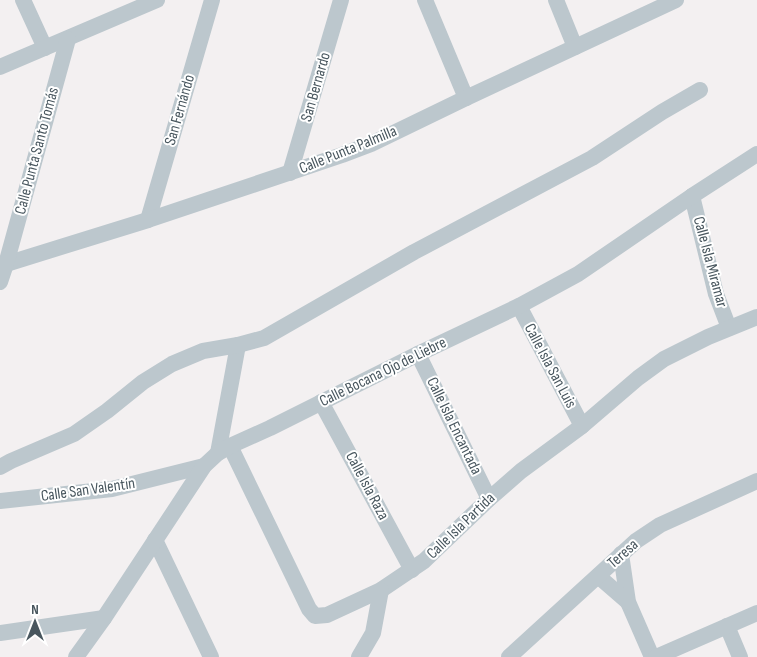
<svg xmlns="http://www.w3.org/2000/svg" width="757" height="657" font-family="'Sofia Sans Condensed',sans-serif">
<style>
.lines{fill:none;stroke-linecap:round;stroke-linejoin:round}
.minor{stroke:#bcc7cd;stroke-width:16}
.labels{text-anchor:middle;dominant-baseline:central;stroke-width:4;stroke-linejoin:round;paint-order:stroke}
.street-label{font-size:16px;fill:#48565e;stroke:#fff}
</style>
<rect width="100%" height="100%" fill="#f3f0f1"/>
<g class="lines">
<g class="minor">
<polyline points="23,0 45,48"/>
<polyline points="425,0 466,98"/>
<polyline points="556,0 575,47"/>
<polyline points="0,67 157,0"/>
<polyline points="290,173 341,0"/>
<polyline points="692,196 716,294 729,328"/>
<polyline points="148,220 212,0"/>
<polyline points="6,264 148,220 342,155 371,144 466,98 676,0"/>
<polyline points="0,282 6,264 68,39"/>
<polyline points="519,306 582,426"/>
<polyline points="418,354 489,499"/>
<polyline points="321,402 412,570"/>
<polyline points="230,446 309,609 315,616 327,615 381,590 424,561 489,499 521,471 582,426 638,378 664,359 708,337 757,317"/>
<polyline points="218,453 238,345"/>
<polyline points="0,467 11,461 74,434 107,411 143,382 172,364 203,351 238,345 264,338 414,252 592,158 662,112 700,90"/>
<polyline points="0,501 112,489 204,466"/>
<polyline points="155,540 211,657"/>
<polyline points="621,554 628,602 652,657"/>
<polyline points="598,576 628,602"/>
<polyline points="727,626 740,657"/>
<polyline points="0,633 104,618"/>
<polyline points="76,657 104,618 204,466 218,453 230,446 270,428 418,354 519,306 578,274 692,196 757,154"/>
<polyline points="359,657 373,633 381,590"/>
<polyline points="509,657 636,541 660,525 757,481"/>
<polyline points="656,657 757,613"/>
</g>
</g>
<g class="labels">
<g class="street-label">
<text transform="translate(316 87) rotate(-74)">San Bernardo</text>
<text transform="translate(180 110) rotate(-74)">San Fernándo</text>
<text transform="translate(348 150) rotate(-22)">Calle Punta Palmilla</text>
<text transform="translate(37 151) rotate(-75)">Calle Punta Santo Tomás</text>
<text transform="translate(710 262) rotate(75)">Calle Isla Miramar</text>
<text transform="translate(550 366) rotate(62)">Calle Isla San Luis</text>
<text transform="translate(383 372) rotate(-26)">Calle Bocana Ojo de Liebre</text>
<text transform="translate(454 426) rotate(64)">Calle Isla Encantada</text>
<text transform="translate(367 486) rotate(62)">Calle Isla Raza</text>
<text transform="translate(88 490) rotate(-8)">Calle San Valentín</text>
<text transform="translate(461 526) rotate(-44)">Calle Isla Partida</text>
<text transform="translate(623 554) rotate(-41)">Teresa</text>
</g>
</g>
<g transform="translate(35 622)" stroke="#ffffff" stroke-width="4" paint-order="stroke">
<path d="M0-4L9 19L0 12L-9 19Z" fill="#48565e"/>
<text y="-8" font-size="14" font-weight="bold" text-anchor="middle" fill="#48565e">N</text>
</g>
</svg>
